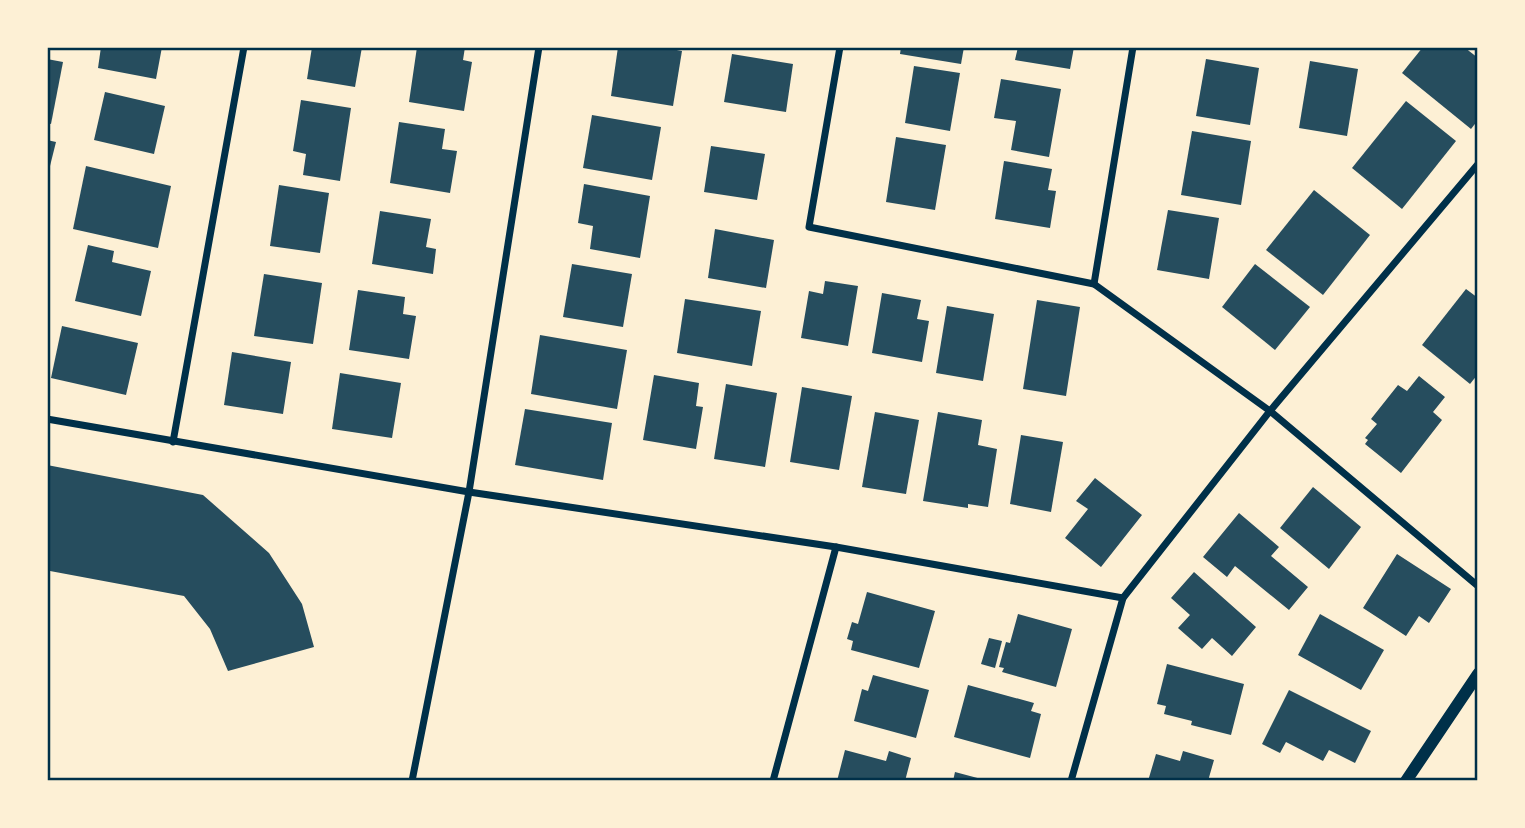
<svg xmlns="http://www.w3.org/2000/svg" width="1525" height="828" font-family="Lato,sans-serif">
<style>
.building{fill:#264d5e}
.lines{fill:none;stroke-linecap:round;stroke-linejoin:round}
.minor{stroke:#003049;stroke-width:7}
.tertiary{stroke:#003049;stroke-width:12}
.neatline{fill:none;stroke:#003049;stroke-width:2.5}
</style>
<rect width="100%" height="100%" fill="#fdf0d5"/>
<g class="building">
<polygon points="101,47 162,47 156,79 98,68"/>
<polygon points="312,47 362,47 355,87 307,79"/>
<polygon points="417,47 465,47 463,60 472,62 464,111 409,102"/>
<polygon points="618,47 661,47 682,51 673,106 611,96"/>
<polygon points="901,47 964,47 961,64 900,54"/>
<polygon points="1018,47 1074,47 1070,69 1015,60"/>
<polygon points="1423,47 1464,47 1478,58 1478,120 1471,129 1402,73"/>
<polygon points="732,54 793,64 786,112 724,102"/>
<polygon points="47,59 63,62 51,124 47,123"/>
<polygon points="1206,59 1259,68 1250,125 1196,116"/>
<polygon points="1310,61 1358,69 1347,136 1299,128"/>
<polygon points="914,66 960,73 950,131 905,123"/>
<polygon points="1001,79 1061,89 1049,157 1011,150 1016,121 994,118"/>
<polygon points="105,92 165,106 154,154 94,140"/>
<polygon points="301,100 351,108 340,181 303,175 306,154 293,151"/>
<polygon points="1406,101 1456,141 1402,209 1352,168"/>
<polygon points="592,115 661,127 652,180 583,168"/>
<polygon points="399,122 445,129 442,149 457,151 450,193 390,183"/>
<polygon points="1192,131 1251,141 1241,205 1181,195"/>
<polygon points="896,137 946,145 935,210 886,202"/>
<polygon points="47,140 56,142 48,174 47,174"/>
<polygon points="711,146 765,154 757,200 704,192"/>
<polygon points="1004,161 1052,169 1048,190 1056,191 1050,228 995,219"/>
<polygon points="86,166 171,186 158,248 73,229"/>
<polygon points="584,184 650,196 640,258 590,249 593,226 578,223"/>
<polygon points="279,185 329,193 320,253 270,246"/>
<polygon points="1314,190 1370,235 1323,295 1266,250"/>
<polygon points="1168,210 1219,218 1209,279 1157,270"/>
<polygon points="380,211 431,219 426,247 436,249 433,274 372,264"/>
<polygon points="715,229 774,240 766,288 708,278"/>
<polygon points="88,245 114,251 112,262 151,271 141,316 75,301"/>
<polygon points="572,264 632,274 623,327 563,317"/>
<polygon points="1255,264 1310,307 1275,350 1222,307"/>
<polygon points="264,274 322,283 313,344 254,336"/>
<polygon points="825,281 858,286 848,346 801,338 809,291 823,294"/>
<polygon points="1466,289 1478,298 1478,374 1470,384 1422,345"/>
<polygon points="358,290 405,297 403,314 416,316 409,359 349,350"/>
<polygon points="882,293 921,300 917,319 929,321 922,362 872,353"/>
<polygon points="685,299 761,311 752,366 677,353"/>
<polygon points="1037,300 1080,307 1066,396 1023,389"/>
<polygon points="947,306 994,314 983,381 936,373"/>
<polygon points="62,326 138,343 126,395 51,378"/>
<polygon points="540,335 627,350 617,409 531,394"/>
<polygon points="232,352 291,362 283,414 224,405"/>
<polygon points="340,373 401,383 392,438 332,429"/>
<polygon points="654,375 699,383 696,406 703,407 696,449 643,440"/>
<polygon points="1419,376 1445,397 1433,412 1442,420 1401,473 1365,444 1368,440 1365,438 1377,424 1371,419 1398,385 1407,391"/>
<polygon points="726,384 777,393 765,467 714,459"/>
<polygon points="802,387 852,396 839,470 790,462"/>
<polygon points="525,409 612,423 603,480 515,465"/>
<polygon points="875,412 919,420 906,494 862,487"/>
<polygon points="938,412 982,420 978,445 997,449 988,507 968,504 968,508 923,501"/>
<polygon points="1021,435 1063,442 1051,512 1010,504"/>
<polygon points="47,465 203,495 269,553 302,604 314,647 228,671 210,629 184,596 50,571 47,577"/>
<polygon points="1095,478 1142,515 1101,567 1065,538 1088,509 1076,501"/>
<polygon points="1313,487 1361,527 1329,569 1280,528"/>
<polygon points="1239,513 1279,547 1271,556 1308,587 1289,610 1235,566 1227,577 1203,557"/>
<polygon points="1397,554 1451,589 1429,623 1419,616 1406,636 1363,608"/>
<polygon points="1194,572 1256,627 1232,656 1212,638 1202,649 1178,628 1190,615 1171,598"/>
<polygon points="867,592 935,611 919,668 851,650 853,641 847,639 852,622 858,624"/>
<polygon points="1018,614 1072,629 1056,687 1002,672 1004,668 999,667 1006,642 1010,643"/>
<polygon points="1320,614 1384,650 1361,690 1298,655"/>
<polygon points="989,638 1002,641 995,668 981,664"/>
<polygon points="1167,664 1244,684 1231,735 1191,725 1192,721 1164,714 1166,706 1157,704"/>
<polygon points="873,675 929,690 916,738 854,721 862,689 868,691"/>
<polygon points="968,685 1034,703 1031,711 1041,714 1030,758 954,737"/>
<polygon points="1289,690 1371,731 1355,763 1329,750 1323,761 1286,742 1280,753 1262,744"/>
<polygon points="845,750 886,761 889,751 911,758 905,781 837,781"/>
<polygon points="1183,751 1214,760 1208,781 1148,781 1156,754 1180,761"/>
<polygon points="955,772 985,780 985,781 953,781"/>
</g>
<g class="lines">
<g class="minor">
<polyline points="840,47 809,227 1094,284 1270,411 1478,586"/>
<polyline points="1094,284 1133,47"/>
<polyline points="47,419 469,492 836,547 1123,598"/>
<polyline points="173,442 244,47"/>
<polyline points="412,781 469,492 539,47"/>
<polyline points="773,781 836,547"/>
<polyline points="1071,781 1123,598 1270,411 1478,164"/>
</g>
<polyline class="tertiary" points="1406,781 1478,674"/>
</g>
<rect width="1525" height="828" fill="none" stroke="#fdf0d5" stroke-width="98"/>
<rect x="49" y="49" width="1427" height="730" class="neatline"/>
</svg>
